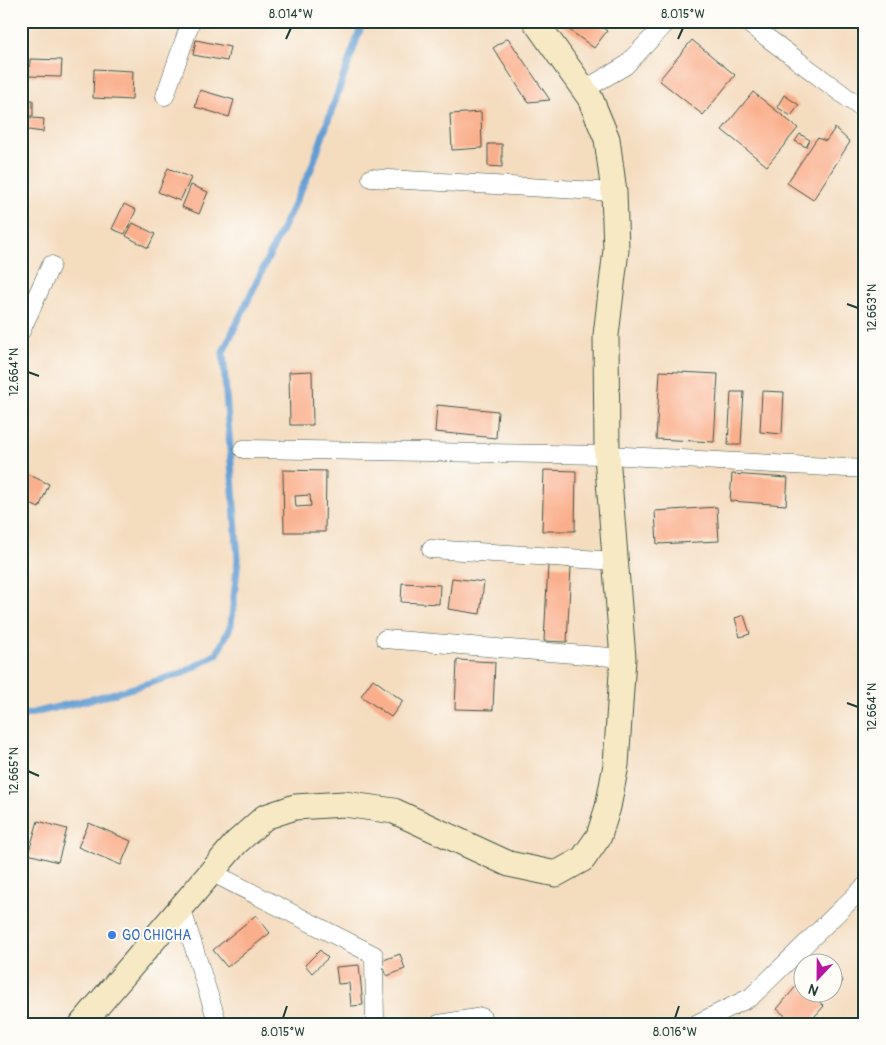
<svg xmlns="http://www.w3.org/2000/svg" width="886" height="1045" font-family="Pangolin,sans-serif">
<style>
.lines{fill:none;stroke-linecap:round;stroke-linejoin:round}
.stream{stroke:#649ed3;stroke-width:7}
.building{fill:#faaf8c;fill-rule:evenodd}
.street-casing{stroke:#3f5549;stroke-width:19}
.secondary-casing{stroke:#3f5549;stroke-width:27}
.street{stroke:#fff;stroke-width:18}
.secondary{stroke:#f7e9c3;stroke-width:25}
.ticks{fill:none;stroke:#1f3d34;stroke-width:2}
.shop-dot{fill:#3f7fe0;stroke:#fdfcf7;stroke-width:2}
.labels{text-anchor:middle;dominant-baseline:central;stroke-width:4;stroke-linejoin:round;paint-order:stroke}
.shop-label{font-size:14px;fill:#366cbe;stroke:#fdfcf7;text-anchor:start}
.neatline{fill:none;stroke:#1f3d34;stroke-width:2}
.ticks-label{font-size:12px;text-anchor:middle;fill:#1f3d34}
</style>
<rect width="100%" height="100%" fill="#fdfcf7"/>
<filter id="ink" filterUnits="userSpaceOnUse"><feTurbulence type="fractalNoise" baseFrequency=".02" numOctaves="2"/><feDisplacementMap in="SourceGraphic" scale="10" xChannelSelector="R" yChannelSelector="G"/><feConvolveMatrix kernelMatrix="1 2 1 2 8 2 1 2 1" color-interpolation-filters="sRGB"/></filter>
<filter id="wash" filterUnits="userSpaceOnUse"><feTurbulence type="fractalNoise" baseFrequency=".0096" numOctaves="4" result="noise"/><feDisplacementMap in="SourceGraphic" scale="20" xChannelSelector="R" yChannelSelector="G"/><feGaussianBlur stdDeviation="1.12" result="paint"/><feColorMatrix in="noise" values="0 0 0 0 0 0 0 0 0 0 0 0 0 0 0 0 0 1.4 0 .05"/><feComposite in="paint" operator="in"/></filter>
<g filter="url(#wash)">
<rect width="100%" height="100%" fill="#f4dcbf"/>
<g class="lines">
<polyline class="stream" points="21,716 116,693 183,673 217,654 231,625 238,559 223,352 311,169 363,21"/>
</g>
<g id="blocks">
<g class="building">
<polygon points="557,21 594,21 607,31 594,48"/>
<polygon points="508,38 550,100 528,102 493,48"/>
<polygon points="196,40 230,47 227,61 193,55"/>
<polygon points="692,40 735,75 703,115 659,80"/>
<polygon points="30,59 62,60 61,77 29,76"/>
<polygon points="94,69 133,71 132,100 93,98"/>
<polygon points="200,90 234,100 229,117 195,107"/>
<polygon points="753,92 798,128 767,166 722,130"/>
<polygon points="784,95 799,105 791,116 777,107"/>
<rect x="21" y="100" width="12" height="16"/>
<polygon points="481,112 482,148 452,150 450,114"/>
<polygon points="21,117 44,119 43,132 21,129"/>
<polygon points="835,128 850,142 813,200 787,183 817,138 826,141"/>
<polygon points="800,134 810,140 806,147 795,141"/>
<polygon points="488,144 502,144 502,167 488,166"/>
<polygon points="168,168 191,178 180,201 158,192"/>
<polygon points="191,185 208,192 199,214 182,207"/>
<polygon points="124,204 136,210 125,234 112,229"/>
<polygon points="133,223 155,234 148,248 126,236"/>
<polygon points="312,371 313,425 290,425 289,372"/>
<polygon points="660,371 718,374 714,442 656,439"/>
<polygon points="762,391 784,392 782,434 760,432"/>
<polygon points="731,392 744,392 741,445 728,445"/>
<polygon points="437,405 498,411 496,438 435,432"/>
<path d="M283 470 326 471 325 532H284ZM310 495 311 506 296 507 295 496Z"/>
<polygon points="544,470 576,471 575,531 542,531"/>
<polygon points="21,471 49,484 39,508 21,500"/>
<polygon points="732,474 788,478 786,505 730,501"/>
<polygon points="717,507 719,541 657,544 655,511"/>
<polygon points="548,565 571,567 567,642 544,641"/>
<polygon points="452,578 484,582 480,614 448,609"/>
<polygon points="402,583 440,585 439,604 401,602"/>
<polygon points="744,615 750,634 740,637 735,618"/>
<polygon points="457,660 495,662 493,710 455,709"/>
<polygon points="373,679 403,701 391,717 361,696"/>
<polygon points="38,821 67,829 58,862 28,854"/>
<polygon points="89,823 131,841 121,865 78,847"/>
<polygon points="256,915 270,933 227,967 213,950"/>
<polygon points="320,950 328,958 312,973 305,965"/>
<polygon points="400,954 405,969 387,976 381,961"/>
<polygon points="359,965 363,1005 351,1006 349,983 338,984 336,967"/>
<polygon points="834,973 843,981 834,993"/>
<polygon points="798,984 804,989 804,992 808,992 824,1006 808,1024 795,1024 777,1009"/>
</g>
</g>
</g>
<g filter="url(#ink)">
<use href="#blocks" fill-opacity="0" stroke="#3f5549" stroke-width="1"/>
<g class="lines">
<g class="street-casing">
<g id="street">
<polyline points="745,21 865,111"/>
<polyline points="585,89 625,66 668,21"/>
<polyline points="165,96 191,21"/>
<polyline points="371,178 614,192"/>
<polyline points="21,331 51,265"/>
<polyline points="243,449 607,455 865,469"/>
<polyline points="431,549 615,561"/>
<polyline points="385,639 623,658"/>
<polyline points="211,872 374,955 375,1024"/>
<polyline points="181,907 218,1024"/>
<polyline points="439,1024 482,1017"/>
<polyline points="696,1024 751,997 865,886"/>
</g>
</g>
<g class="secondary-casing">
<polyline id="secondary" points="82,1024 236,843 265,817 295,807 344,804 394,811 509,864 556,874 583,859 599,836 608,807 616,765 623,658 607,455 606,335 616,250 614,192 607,139 590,98 535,21"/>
</g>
<use href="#street" class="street"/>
<use href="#secondary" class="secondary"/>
</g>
</g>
<path class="ticks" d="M286 39 291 28M678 39 683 28M847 304 858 308M28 372 39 376M847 703 858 707M28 771 39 776M283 1018 287 1006M675 1018 679 1006"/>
<circle class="shop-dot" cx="112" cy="935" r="5"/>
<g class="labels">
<g class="shop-label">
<text x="122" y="935">GO CHICHA</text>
</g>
</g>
<rect width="886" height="1045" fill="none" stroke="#fdfcf7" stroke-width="55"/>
<g transform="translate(818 978) rotate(202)"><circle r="24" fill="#fdfcf7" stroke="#a4b0a9"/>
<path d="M0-4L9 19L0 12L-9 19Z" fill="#b5179e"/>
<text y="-8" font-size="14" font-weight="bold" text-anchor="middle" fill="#1f3d34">N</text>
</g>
<rect x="28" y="28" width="830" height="990" class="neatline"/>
<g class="ticks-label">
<text x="291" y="18">8.014°W</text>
<text x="683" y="18">8.015°W</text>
<text transform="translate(872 308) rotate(-90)" y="4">12.663°N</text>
<text transform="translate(14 372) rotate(-90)" y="4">12.664°N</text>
<text transform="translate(872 707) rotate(-90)" y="4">12.664°N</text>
<text transform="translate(14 771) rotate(-90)" y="4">12.665°N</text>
<text x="283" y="1036">8.015°W</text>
<text x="675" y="1036">8.016°W</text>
</g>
</svg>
